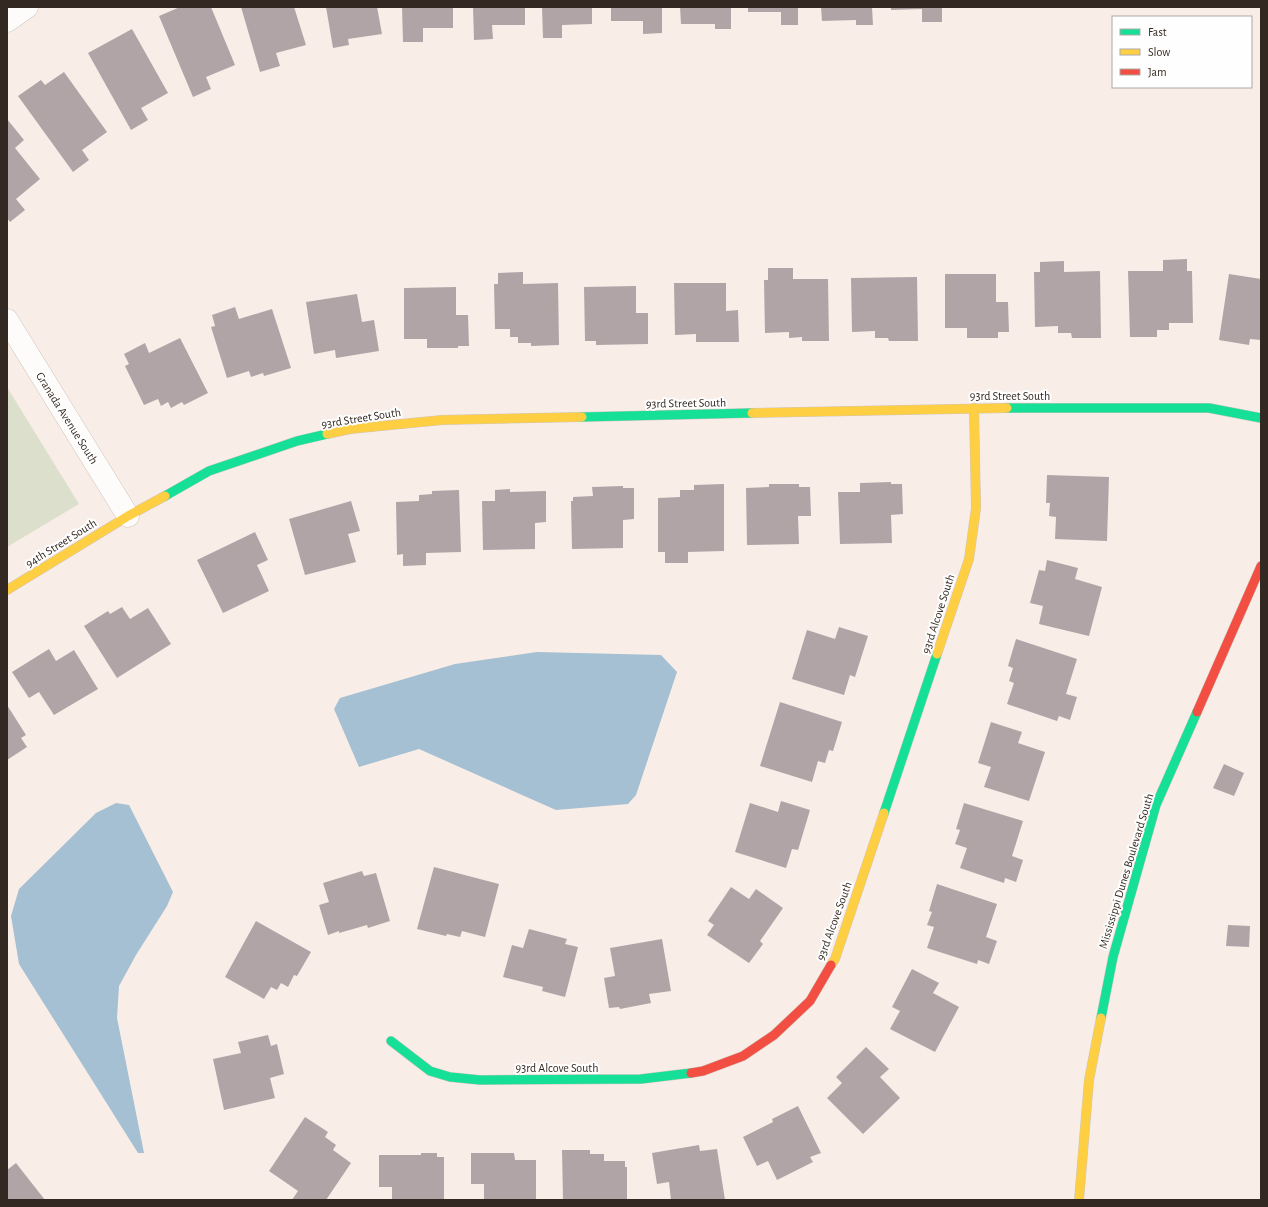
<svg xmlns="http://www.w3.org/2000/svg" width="1268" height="1207" font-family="'Alegreya Sans',sans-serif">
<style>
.green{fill:#dddfcd}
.water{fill:#a5bfd3}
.building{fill:#b0a4a7}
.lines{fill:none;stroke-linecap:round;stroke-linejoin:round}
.street-casing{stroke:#cfc5be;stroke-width:23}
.fast-casing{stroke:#cfc5be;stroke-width:10}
.slow-casing{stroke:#cfc5be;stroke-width:10}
.jam-casing{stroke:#cfc5be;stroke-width:10}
.street{stroke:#fefcfb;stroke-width:22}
.fast{stroke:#16e098;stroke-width:9}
.slow{stroke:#ffcf43;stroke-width:9}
.jam{stroke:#f24e42;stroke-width:9}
.labels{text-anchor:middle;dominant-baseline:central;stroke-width:4;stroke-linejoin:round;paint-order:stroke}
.street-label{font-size:12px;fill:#342922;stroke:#fefefe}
</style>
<rect width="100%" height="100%" fill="#f8eee7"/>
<polygon class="green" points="7,387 79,504 7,547"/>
<g class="water">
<polygon points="537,652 661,655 677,672 636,795 628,804 556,810 419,749 359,767 334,709 340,698 455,664"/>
<polygon points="116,803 129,805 173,892 167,906 136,955 119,986 117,1018 144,1153 138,1153 19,964 11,916 19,889 96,813"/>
</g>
<g class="building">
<polygon points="180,7 211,7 235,65 206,77 211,89 193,97 159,16"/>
<polygon points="241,7 294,7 306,45 276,53 280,66 260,72"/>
<polygon points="326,7 377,7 382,34 348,39 349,45 333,48"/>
<polygon points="402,7 453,7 453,28 423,28 423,42 403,42"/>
<polygon points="473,7 525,7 525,25 492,25 493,39 474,40"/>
<polygon points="542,7 592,7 592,24 562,25 562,38 543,38"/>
<polygon points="611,7 662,7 662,33 643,34 643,21 611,21"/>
<polygon points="680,7 731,7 731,29 715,29 715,24 681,24"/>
<polygon points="748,7 798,7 798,25 781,25 781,12 748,12"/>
<polygon points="821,7 872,7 873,25 856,25 856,20 822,21"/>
<polygon points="891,7 942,7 942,22 922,22 922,9 891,10"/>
<polygon points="132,29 168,93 141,108 148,120 131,130 88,53"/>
<polygon points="64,72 107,132 82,150 89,160 73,172 18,96 41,80 45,85"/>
<polygon points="7,119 24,140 15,148 40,179 16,199 25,210 10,222 7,218"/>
<polygon points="1187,259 1187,271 1192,271 1193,323 1169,323 1169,330 1157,330 1157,337 1130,337 1128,271 1163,271 1163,260"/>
<polygon points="1064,261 1064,272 1100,271 1101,338 1072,338 1071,333 1058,333 1058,326 1035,327 1034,272 1040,272 1040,262"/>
<polygon points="768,268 793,268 793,279 828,279 829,341 802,341 802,337 789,338 789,332 765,333 764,280 768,280"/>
<polygon points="523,272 523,284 558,283 559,345 531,346 531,343 518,343 518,337 510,337 510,329 495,329 494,284 498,284 498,273"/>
<polygon points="945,274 996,274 996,302 1008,302 1009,332 998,332 998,338 967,338 967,328 945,328"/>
<polygon points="1229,274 1261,279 1261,340 1250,339 1249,345 1219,340"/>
<polygon points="917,277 918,341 889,341 888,338 875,338 875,331 852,332 851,278"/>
<polygon points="674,283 726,283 726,311 738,310 739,342 696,342 696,334 675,335"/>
<polygon points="636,286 636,313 648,313 648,344 596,345 596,341 585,341 584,287"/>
<polygon points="456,287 456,315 468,315 469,346 458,346 458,348 427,348 427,339 404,339 404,288"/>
<polygon points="357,294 362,322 374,320 379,351 336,358 335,350 314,354 306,302"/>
<polygon points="235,307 239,319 272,309 291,368 264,376 263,373 251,377 249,371 227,378 211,327 215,326 212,315"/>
<polygon points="180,338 208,393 184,405 182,402 171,408 168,402 161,406 158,399 144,405 125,366 129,364 124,354 145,343 149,353"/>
<polygon points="1047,475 1109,477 1107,541 1055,539 1056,517 1049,516 1050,503 1046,503"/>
<polygon points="891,482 891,484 902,484 903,514 891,515 892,543 840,544 838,492 860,492 860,483"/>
<polygon points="724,484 724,551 688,552 688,563 665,563 665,552 658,552 658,498 680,497 680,490 694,490 694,485"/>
<polygon points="769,484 799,484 799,487 810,487 811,516 798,516 799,544 747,545 746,488 769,487"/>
<polygon points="623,486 623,488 634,488 634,519 623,520 623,548 572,549 571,501 573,501 573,497 593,496 592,487"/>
<polygon points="510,489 510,492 546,491 546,522 535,523 535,549 483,550 482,501 495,501 495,490"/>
<polygon points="459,490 461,552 426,553 426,565 403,566 403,554 397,555 396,502 419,501 419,495 432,494 432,491"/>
<polygon points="351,501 360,531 348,534 356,562 305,575 289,519"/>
<polygon points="255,532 268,560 257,565 269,591 223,613 197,560"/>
<polygon points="1047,560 1078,568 1075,579 1102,587 1089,636 1039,624 1043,606 1030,603 1039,570 1045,571"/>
<polygon points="122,607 130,619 148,608 171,644 117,678 84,626 108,611 110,614"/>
<polygon points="839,627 868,636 855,677 850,675 844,695 792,679 807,630 835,639"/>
<polygon points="1016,639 1077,659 1066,694 1077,697 1070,720 1059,716 1057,721 1007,704 1014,683 1009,681 1013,668 1008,666"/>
<polygon points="49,649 56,661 74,650 98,689 54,715 39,692 29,698 12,672"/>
<polygon points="780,702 842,722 833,751 829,750 825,763 818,761 812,782 760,766"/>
<polygon points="7,705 26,735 21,738 27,747 7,760"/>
<polygon points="991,722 1022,732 1018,743 1045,752 1029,801 984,787 991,767 978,763"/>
<polygon points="1224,764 1244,773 1234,796 1213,788"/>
<polygon points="781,801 810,810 798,850 792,849 786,868 735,852 750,803 778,812"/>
<polygon points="964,803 1023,821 1012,856 1023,860 1016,882 1005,878 1004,883 960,868 967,848 955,844 960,830 956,829"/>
<polygon points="434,867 499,884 485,937 462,931 460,937 447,934 446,936 417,929"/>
<polygon points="362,871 364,876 376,873 390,921 368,928 367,925 339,933 339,931 328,935 319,905 329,902 323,883"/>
<polygon points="937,884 997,904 986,937 997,941 989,964 978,960 977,964 927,948 934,927 927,925 932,912 929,911"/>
<polygon points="731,887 749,899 756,889 783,908 760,941 763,944 749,963 707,935 714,925 708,921"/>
<polygon points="256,921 311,952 297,976 294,975 288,987 281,983 277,990 271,987 264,999 225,977"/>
<polygon points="1228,925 1250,926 1249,947 1226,946"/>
<polygon points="529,929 567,939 565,944 578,947 565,997 542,991 543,987 503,977 512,945 523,948"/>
<polygon points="662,939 671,991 649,994 651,1003 620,1009 619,1007 609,1008 604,978 615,976 610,948"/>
<polygon points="912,969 939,983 933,993 959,1007 935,1052 890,1029 900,1011 892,1007"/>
<polygon points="268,1035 271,1046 277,1044 284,1074 270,1078 275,1098 224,1110 213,1059 241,1053 238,1042"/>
<polygon points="866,1047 889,1069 880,1077 900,1098 863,1134 827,1098 842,1083 836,1077"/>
<polygon points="798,1106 821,1153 810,1157 813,1162 777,1180 768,1161 757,1166 743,1137 773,1122 772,1119"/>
<polygon points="305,1117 328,1132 325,1137 336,1145 333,1150 351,1163 326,1200 292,1200 298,1191 269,1171"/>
<polygon points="699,1145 700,1151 717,1149 725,1200 671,1200 669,1182 657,1184 652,1153"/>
<polygon points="562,1150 590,1150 590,1154 604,1154 604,1161 625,1161 625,1167 627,1167 627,1200 563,1200"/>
<polygon points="421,1153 437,1153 437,1157 444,1157 444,1200 392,1200 392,1187 379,1187 379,1155 421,1155"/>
<polygon points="471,1153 514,1153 515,1160 536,1160 536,1200 484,1200 484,1184 471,1184"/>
<polygon points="16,1163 45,1200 7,1200 7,1170"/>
</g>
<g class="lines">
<g class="street-casing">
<g id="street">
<polyline points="7,21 27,7"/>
<polyline points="7,320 128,516"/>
</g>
</g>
<g class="fast-casing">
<g id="fast">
<polyline points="1007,408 1209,408 1261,418"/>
<polyline points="582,417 752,413"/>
<polyline points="165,496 209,471 297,441 327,434"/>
<polyline points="884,813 937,654"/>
<polyline points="1101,1018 1113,957 1156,805 1197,712"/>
<polyline points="391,1041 430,1071 450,1077 480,1080 641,1079 691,1073"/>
</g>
</g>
<g class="slow-casing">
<g id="slow">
<polyline points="752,413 1007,408"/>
<polyline points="327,434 350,429 442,420 582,417"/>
<polyline points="7,590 128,516 165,496"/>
<polyline points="937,654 969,559 976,508 974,408"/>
<polyline points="831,965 835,959 884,813"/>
<polyline points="1079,1200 1089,1080 1101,1018"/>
</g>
</g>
<g class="jam-casing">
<g id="jam">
<polyline points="1197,712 1261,566"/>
<polyline points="691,1073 703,1071 743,1056 774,1035 810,1001 831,965"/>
</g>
</g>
<use href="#street" class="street"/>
<use href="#fast" class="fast"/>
<use href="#slow" class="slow"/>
<use href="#jam" class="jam"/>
</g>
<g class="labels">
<g class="street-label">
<text x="1010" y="396">93rd Street South</text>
<text transform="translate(686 403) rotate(-1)">93rd Street South</text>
<text transform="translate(67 418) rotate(58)">Granada Avenue South</text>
<text transform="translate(361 418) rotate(-9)">93rd Street South</text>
<text transform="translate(61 543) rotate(-32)">94th Street South</text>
<text transform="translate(938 614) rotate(-72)">93rd Alcove South</text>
<text transform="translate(1126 871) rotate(-73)">Mississippi Dunes Boulevard South</text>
<text transform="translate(834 921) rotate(-70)">93rd Alcove South</text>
<text x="557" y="1068">93rd Alcove South</text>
</g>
</g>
<rect width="1268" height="1207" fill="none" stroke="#342922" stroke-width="16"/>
<rect x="1112" y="16" width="140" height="72" fill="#fefefe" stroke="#ada9a6"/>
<rect x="1120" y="29" width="20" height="6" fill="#16e098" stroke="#ada9a6"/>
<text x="1148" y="36" font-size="12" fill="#342922">Fast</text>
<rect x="1120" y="49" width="20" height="6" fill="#ffcf43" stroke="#ada9a6"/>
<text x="1148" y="56" font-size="12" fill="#342922">Slow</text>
<rect x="1120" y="69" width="20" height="6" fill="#f24e42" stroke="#ada9a6"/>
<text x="1148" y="76" font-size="12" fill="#342922">Jam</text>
</svg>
